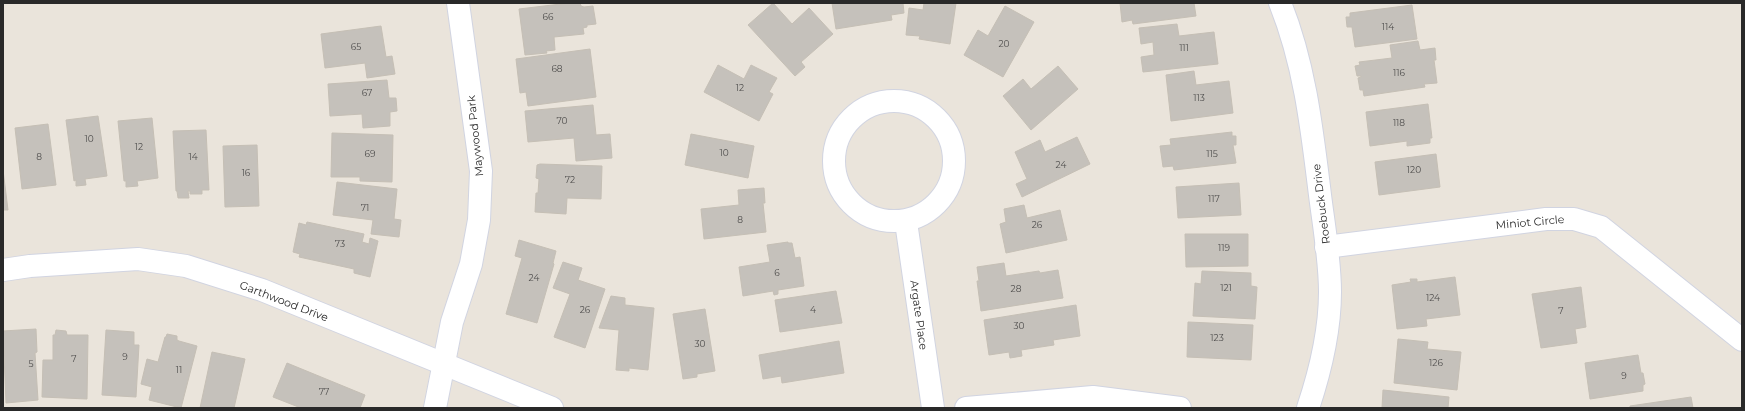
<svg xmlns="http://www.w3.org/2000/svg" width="1745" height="411" font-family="Montserrat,sans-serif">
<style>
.building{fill:#c5c1bb;stroke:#c5bfb5}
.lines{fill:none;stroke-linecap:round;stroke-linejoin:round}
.street-casing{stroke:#d1d4e1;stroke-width:24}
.street{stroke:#fff;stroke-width:22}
.labels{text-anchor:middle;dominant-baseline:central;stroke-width:3;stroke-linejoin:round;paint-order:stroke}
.number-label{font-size:9px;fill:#504f4e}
.street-label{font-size:11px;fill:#292929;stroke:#fff}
</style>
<rect width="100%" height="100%" fill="#eae4db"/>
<g class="building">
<polygon points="569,3 580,3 581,6 584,7 593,6 596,24 587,25 587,27 583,28 584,34 554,37 555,50 546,51 547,53 525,55 519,9"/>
<polygon points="773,3 792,24 809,8 833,34 801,62 805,67 795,76 748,25"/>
<polygon points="832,3 903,3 904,13 891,15 892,20 836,29"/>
<polygon points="924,3 956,3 950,44 919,39 920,36 906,35 909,8 923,10"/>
<polygon points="1120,3 1194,3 1196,16 1133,24 1132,20 1122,22"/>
<polygon points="1412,5 1417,39 1355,47 1352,27 1347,27 1346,17 1350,17 1350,13"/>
<polygon points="1005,6 1034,22 1003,77 964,55 978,30 988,36"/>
<polygon points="1177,24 1179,36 1214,32 1218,64 1143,72 1141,57 1154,55 1153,42 1141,44 1139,28"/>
<polygon points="381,26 386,57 392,56 395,74 367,78 365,63 325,68 321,34"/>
<polygon points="1418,41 1420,50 1435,48 1436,60 1434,60 1437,83 1424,84 1425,87 1364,96 1363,90 1360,90 1358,78 1361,77 1361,76 1357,76 1355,66 1360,65 1359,62 1392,58 1390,45"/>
<polygon points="590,49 596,97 528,106 526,92 520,93 516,59"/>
<polygon points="718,65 744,79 751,65 777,78 769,92 773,94 759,121 704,92"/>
<polygon points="1058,66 1078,89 1031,130 1003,96 1023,79 1031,89"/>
<polygon points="1194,71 1196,85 1229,81 1233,113 1171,121 1166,75"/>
<polygon points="387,80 389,98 396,98 397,111 390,112 390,126 363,128 362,114 330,116 328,84"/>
<polygon points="1428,104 1432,138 1430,138 1430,143 1407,146 1407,141 1370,146 1366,112"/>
<polygon points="593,105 596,135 610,134 612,158 576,161 574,138 528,142 525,111"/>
<polygon points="98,116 107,176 85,179 86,185 76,186 76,180 74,181 66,120"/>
<polygon points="152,118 158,178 137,181 138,186 126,187 126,181 124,181 118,121"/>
<polygon points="48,124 56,185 22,189 15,128"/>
<polygon points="206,130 209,190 202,190 202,194 190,194 190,191 188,191 189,198 178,198 177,191 176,191 173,131"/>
<polygon points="1232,132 1232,136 1236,136 1236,145 1233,145 1236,163 1174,170 1173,166 1163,167 1160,146 1171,145 1170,139"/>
<polygon points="332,133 393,135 392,182 360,181 360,177 331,177"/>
<polygon points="691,134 754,146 748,178 685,165"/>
<polygon points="1077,137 1090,164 1022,197 1016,184 1027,179 1015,152 1040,140 1045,152"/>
<polygon points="257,145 259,206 225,207 223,146"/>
<polygon points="1436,154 1440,187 1379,195 1375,162"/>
<polygon points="540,164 602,166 601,199 567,198 566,214 535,212 536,193 538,193 539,179 536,178 537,165"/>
<polygon points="3,170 8,210 3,210"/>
<polygon points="337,182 397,189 394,219 401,220 399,237 371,234 373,220 333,215"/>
<polygon points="1239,183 1241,215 1178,218 1176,187"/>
<polygon points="764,188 765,203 763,203 766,232 704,239 701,209 739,205 738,190"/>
<polygon points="1024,205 1027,218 1060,210 1067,240 1006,253 1000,224 1006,222 1004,209"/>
<polygon points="307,222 364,234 362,242 369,244 370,238 378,241 370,277 354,273 354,269 299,257 300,254 293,252 299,223 306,225"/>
<polygon points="1185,234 1248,234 1248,266 1186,267"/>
<polygon points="519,240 556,251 553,263 554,264 537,323 506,314 522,258 515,256"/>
<polygon points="788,242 788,243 792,243 795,258 800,257 804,286 778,290 778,294 774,295 773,291 743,296 739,267 770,262 767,245"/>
<polygon points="563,262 582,268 578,280 605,289 585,348 554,337 570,294 553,288"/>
<polygon points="1004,263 1006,276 1039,271 1040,273 1058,270 1063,298 981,311 977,281 979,281 977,267"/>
<polygon points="1202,271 1251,273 1251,286 1257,287 1255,319 1193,316 1195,283 1201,284"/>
<polygon points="1455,277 1460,315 1426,319 1427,326 1397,329 1392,285 1411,282 1410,279 1417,279 1417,282"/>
<polygon points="1581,287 1586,327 1575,329 1577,343 1541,348 1532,294"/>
<polygon points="836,291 842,323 780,332 775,300"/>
<polygon points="611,296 625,298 625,305 654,308 648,370 629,368 629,371 616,370 619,330 599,328"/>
<polygon points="1076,305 1080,336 1053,340 1054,345 1021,350 1022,356 1010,358 1009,352 989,355 984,320"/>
<polygon points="705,309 715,371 697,374 697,377 683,379 673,314"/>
<polygon points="1188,322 1253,325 1251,360 1187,357"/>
<polygon points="36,329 37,352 35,353 38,400 6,403 3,331"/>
<polygon points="56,330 66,331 67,335 88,335 87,399 42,397 43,360 53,360 53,335 55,335"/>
<polygon points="106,330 134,332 134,345 139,345 136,397 102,395"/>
<polygon points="167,334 177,336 177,340 179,341 197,346 181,408 149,400 152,387 141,384 147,359 158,362 165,337 166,337"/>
<polygon points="1398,339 1428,342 1427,349 1461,352 1457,390 1394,383"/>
<polygon points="839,341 844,373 782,383 781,376 763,379 759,355"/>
<polygon points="212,352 245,359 234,408 200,408"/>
<polygon points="1638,355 1641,373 1643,373 1645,384 1643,385 1643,391 1590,399 1585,363"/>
<polygon points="287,363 365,395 360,408 301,408 273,397"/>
<polygon points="1383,390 1449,397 1448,408 1382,408"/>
<polygon points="1691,397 1693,408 1630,408 1630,406"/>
</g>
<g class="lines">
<g class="street-casing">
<g id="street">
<path d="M1280 3C1305 65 1312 130 1320 195 1324 227 1330 260 1330 292 1330 330 1320 372 1308 408"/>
<circle cx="894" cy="161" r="60"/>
<polyline points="906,222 933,408"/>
<polyline points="1326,247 1546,219 1574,219 1601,227 1742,340"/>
<polyline points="3,270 30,266 138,259 186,266 262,290 552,408"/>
<polyline points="435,408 452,322 471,264 479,220 481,171 458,3"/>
<polyline points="966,408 1093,397 1180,408"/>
</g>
</g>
<use href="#street" class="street"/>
</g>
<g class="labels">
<g class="number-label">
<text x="548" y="16">66</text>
<text x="1388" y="26">114</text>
<text x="1004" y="43">20</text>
<text x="356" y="46">65</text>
<text x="1184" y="47">111</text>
<text x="557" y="68">68</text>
<text x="1399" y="72">116</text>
<text x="740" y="87">12</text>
<text x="367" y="92">67</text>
<text x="1199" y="97">113</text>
<text x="562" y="120">70</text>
<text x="1399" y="122">118</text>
<text x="89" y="138">10</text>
<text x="139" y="146">12</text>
<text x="724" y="152">10</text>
<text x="370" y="153">69</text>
<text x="1212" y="153">115</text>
<text x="39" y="156">8</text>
<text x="193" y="156">14</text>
<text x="1061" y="164">24</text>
<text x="1414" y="169">120</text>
<text x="246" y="172">16</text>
<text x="570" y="179">72</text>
<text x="1214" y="198">117</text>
<text x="365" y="207">71</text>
<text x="740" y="219">8</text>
<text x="1037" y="224">26</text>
<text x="340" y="243">73</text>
<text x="1224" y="247">119</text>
<text x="777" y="272">6</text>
<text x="534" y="277">24</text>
<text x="1226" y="287">121</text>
<text x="1016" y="288">28</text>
<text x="1433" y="297">124</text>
<text x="585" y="309">26</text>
<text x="813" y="309">4</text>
<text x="1561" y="310">7</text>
<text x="1019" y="325">30</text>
<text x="1217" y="337">123</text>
<text x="700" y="343">30</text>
<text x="125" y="356">9</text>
<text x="74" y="358">7</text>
<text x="1436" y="362">126</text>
<text x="31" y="363">5</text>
<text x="179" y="369">11</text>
<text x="1624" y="375">9</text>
<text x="324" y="391">77</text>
</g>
<g class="street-label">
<text transform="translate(475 136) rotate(-96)">Maywood Park</text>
<text transform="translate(1321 204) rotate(-97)">Roebuck Drive</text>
<text transform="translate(1530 222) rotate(-5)">Miniot Circle</text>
<text transform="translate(284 301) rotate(21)">Garthwood Drive</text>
<text transform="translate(919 315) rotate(82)">Argate Place</text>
</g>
</g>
<rect width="1745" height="411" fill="none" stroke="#292929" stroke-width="8"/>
</svg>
